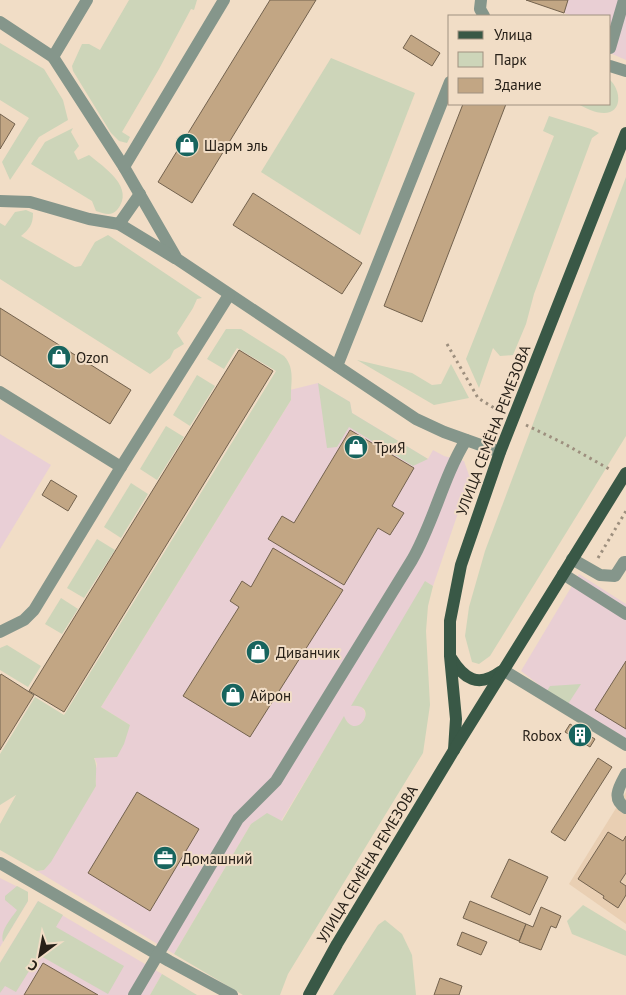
<svg xmlns="http://www.w3.org/2000/svg" width="626" height="995" font-family="'PT Sans',sans-serif">
<style>
.commercial{fill:#e9cfd4}
.built{fill:#e9cfb3}
.education{fill:#e9cfd6}
.green{fill:#cdd5b9}
.building{fill:#c2a684;stroke:#73624e}
.lines{fill:none;stroke-linecap:round;stroke-linejoin:round}
.path{stroke:#9d8f7e;stroke-width:3;stroke-dasharray:2.5 4;stroke-linecap:butt}
.minor{stroke:#85968b;stroke-width:12}
.major{stroke:#395846;stroke-width:12}
.labels{text-anchor:middle;dominant-baseline:central;stroke-width:4;stroke-linejoin:round;paint-order:stroke}
.poi-label{font-size:15px;fill:#272018;stroke:#f1ddc6;text-anchor:start}
.street-label{font-size:15px;fill:#272018;stroke:#f1ddc6}
</style>
<rect width="100%" height="100%" fill="#f1ddc6"/>
<g class="commercial">
<polygon points="568,0 626,0 626,60 610,53 610,16 573,16 564,13"/>
<polygon points="318,383 350,402 352,413 428,459 433,450 444,456 464,461 470,478 433,586 426,582 352,705 357,705 362,707 365,712 366,718 363,723 357,726 351,726 347,722 344,717 281,821 251,824 174,954 37,871 44,870 96,786 95,773 97,764 94,757 103,757 130,725 101,707 291,400 290,390"/>
<polygon points="579,574 626,604 626,738 547,691 521,671"/>
<polygon points="0,878 28,892 28,901 0,947"/>
<polygon points="38,901 162,974 150,995 0,995 0,963"/>
</g>
<polygon class="built" points="626,792 626,924 569,884"/>
<polygon class="education" points="0,434 51,465 0,549"/>
<g class="green">
<polygon points="129,0 197,0 194,10 191,9 159,69 122,132 130,137 127,143 119,141 111,133 73,71 72,66 82,44 89,44 100,50"/>
<polygon points="0,43 44,69 63,100 68,120 39,137 10,180 2,162 29,118 0,100"/>
<polygon points="331,58 415,93 360,235 261,172"/>
<path d="M610 80C621 90 623 113 604 113 595 113 585 108 578 104H610Z"/>
<polygon points="549,116 591,129 599,133 592,138 534,294 526,324 513,355 500,356 493,348 479,388 466,359 554,136 543,131"/>
<path d="M73 128 71 132 79 146 74 152 78 160 89 155C104 167 136 188 117 210 111 217 103 213 96 211L92 201 31 164 45 142Z"/>
<polygon points="626,177 626,436 490,656 479,664 472,662 465,636 469,607 485,551"/>
<path d="M26 210 33 213C33 225 29 229 21 236L75 267 81 266 95 242 108 235 202 298 197 299 193 308 177 333 184 344 174 350 170 358 150 374 0 279V223L5 226 15 212Z"/>
<path d="M226 329H241L284 356C296 369 290 384 291 400L101 707 130 725 124 744 117 757 94 758C98 766 95 776 96 786L51 862 44 870 37 871 0 850V824L16 795 0 805V754L35 697 64 715 276 371 237 348 224 369 207 359Z"/>
<polygon points="357,360 412,373 432,385 441,384 451,364 469,398 434,405"/>
<polygon points="197,375 215,386 190,426 173,415"/>
<polygon points="318,383 350,402 352,413 428,459 413,466 349,427 337,447 327,448"/>
<polygon points="166,426 184,437 157,480 140,469"/>
<polygon points="131,483 148,494 121,538 104,527"/>
<polygon points="97,539 115,550 84,598 67,588"/>
<path d="M425 581 433 586 428 606 426 631 430 705 423 753 288 974 280 995H243L174 954 251 824 267 813 282 821 344 716C356 745 382 702 351 706Z"/>
<polygon points="61,598 78,609 62,634 45,624"/>
<polygon points="7,645 41,666 28,687 0,670 0,648"/>
<polygon points="581,684 568,704 547,691 550,686"/>
<path d="M17 886 28 892V901L3 942C0 930 11 919 17 910L5 900V896Z"/>
<polygon points="38,901 63,915 56,927 124,966 108,994 39,955 16,992 5,986 0,993 0,963"/>
<polygon points="583,905 626,931 626,956 572,934 567,921"/>
<polygon points="385,920 402,934 412,955 416,995 333,995 378,925"/>
<polygon points="162,974 197,995 150,995"/>
</g>
<g class="building">
<polygon points="270,0 316,0 192,203 158,182"/>
<polygon points="526,0 568,0 564,13"/>
<polygon points="411,35 440,53 432,66 403,48"/>
<polygon points="463,104 506,104 422,322 384,306"/>
<polygon points="0,114 15,124 0,149"/>
<polygon points="253,193 362,263 342,294 233,225"/>
<polygon points="0,308 131,390 110,424 0,355"/>
<polygon points="239,350 273,371 64,712 29,691"/>
<polygon points="350,430 414,468 392,506 404,513 390,535 378,528 344,585 268,539 282,516 294,523"/>
<polygon points="51,480 77,496 68,511 42,495"/>
<polygon points="273,548 343,590 250,737 183,696 239,607 230,601 242,581 251,587"/>
<polygon points="626,661 626,729 595,710"/>
<polygon points="1,674 34,695 0,750 0,676"/>
<polygon points="570,724 595,739 590,747 565,732"/>
<polygon points="598,758 612,767 565,841 551,832"/>
<polygon points="137,792 199,829 150,911 88,873"/>
<polygon points="608,832 623,841 626,836 626,873 620,882 626,886 626,895 618,908 603,898 604,896 578,879"/>
<polygon points="509,859 548,877 530,915 491,897"/>
<polygon points="470,901 526,924 519,941 463,918"/>
<polygon points="541,907 561,916 556,928 551,926 541,950 519,942 526,924 533,927"/>
<polygon points="462,932 487,942 481,955 457,945"/>
<polygon points="43,963 98,995 24,995"/>
<polygon points="440,978 462,986 459,995 434,995"/>
</g>
<g class="lines">
<g class="path">
<polyline points="447,344 478,398 499,411"/>
<polyline points="526,425 563,443 611,470"/>
<polyline points="598,558 626,511"/>
</g>
<g class="minor">
<polyline points="481,0 480,9 484,16"/>
<polyline points="0,22 53,57 124,167 177,259 416,419 444,432 500,452"/>
<polyline points="610,48 624,0"/>
<polyline points="53,57 87,0"/>
<polyline points="610,66 626,71"/>
<polyline points="124,167 224,0"/>
<polyline points="0,201 30,202 89,219 119,224 175,258"/>
<polyline points="119,224 140,194"/>
<polyline points="337,366 450,82"/>
<polyline points="0,392 121,467"/>
<polyline points="572,559 600,575 615,576 624,562 626,562"/>
<polyline points="563,574 626,614"/>
<polyline points="0,632 24,620 34,610 121,467 229,295"/>
<polyline points="503,670 626,745"/>
<path d="M626 774C619 787 611 799 626 808"/>
<polyline points="0,863 169,961 232,995"/>
<path d="M134 995 238 819 276 781 412 560C434 522 443 477 466 440"/>
</g>
<g class="major">
<path d="M451 658C464 679 478 688 500 672"/>
<polyline points="454,750 456,719 450,656 450,621 461,565 500,452 626,133"/>
<polyline points="309,995 337,944 454,750 626,473"/>
</g>
</g>
<defs>
<g id="shop-disc" transform="scale(1.25)"><circle r="9.5" fill="#17645e" stroke="#f1ddc6"/><path d="M-5-2.5h2.3a2.7 3.5 0 0 1 5.4 0H5L5.5 6h-11ZM-1.5-2.5h3a1.5 2.3 0 0 0-3 0Z" fill="#fff"/></g>
<g id="building-disc" transform="scale(1.25)"><circle r="9.5" fill="#17645e" stroke="#f1ddc6"/><path d="M-4-6H4V6H1V3H-1V6H-4ZM-2.5-4.3h1.7v1.8h-1.7ZM.8-4.3h1.7v1.8H.8ZM-2.5-1h1.7V.8h-1.7ZM.8-1h1.7V.8H.8Z" fill="#fff"/></g>
<g id="office-disc" transform="scale(1.25)"><circle r="9.5" fill="#17645e" stroke="#f1ddc6"/><path d="M-6-3h4V-5.5h4V-3h4V5H-6ZM-1-4.5V-3h2v-1.5ZM-6 0V1H6V0Z" fill="#fff"/></g>
</defs>
<g fill-rule="evenodd">
<use href="#shop-disc" x="187" y="145"/>
<use href="#shop-disc" x="59" y="357"/>
<use href="#shop-disc" x="356" y="447"/>
<use href="#shop-disc" x="258" y="652"/>
<use href="#shop-disc" x="233" y="695"/>
<use href="#building-disc" x="580" y="735"/>
<use href="#office-disc" x="165" y="858"/>
</g>
<g class="labels">
<g class="poi-label">
<text x="204" y="145">Шарм эль</text>
<text x="76" y="357">Ozon</text>
<text x="374" y="447">ТриЯ</text>
<text x="276" y="652">Диванчик</text>
<text x="250" y="695">Айрон</text>
<text x="562" y="735" text-anchor="end">Robox</text>
<text x="182" y="858">Домашний</text>
</g>
<g class="street-label">
<text transform="translate(493 430) rotate(-69)">УЛИЦА СЕМЁНА РЕМЕЗОВА</text>
<text transform="translate(367 864) rotate(-59)">УЛИЦА СЕМЁНА РЕМЕЗОВА</text>
</g>
</g>
<rect x="448" y="15" width="162" height="90" fill="#f1ddc6" stroke="#a09180"/>
<rect x="458" y="31" width="25" height="8" fill="#395846" stroke="#a09180"/>
<text x="494" y="40" font-size="15" fill="#272018">Улица</text>
<rect x="458" y="52" width="25" height="15" fill="#cdd5b9" stroke="#a09180"/>
<text x="494" y="65" font-size="15" fill="#272018">Парк</text>
<rect x="458" y="78" width="25" height="15" fill="#c2a684" stroke="#a09180"/>
<text x="494" y="90" font-size="15" fill="#272018">Здание</text>
<g transform="translate(40 955) rotate(212)" stroke="#f1ddc6" stroke-width="4" paint-order="stroke">
<path d="M0-4L9 19L0 12L-9 19Z" fill="#272018"/>
<text y="-8" font-size="14" font-weight="bold" text-anchor="middle" fill="#272018">С</text>
</g>
</svg>
